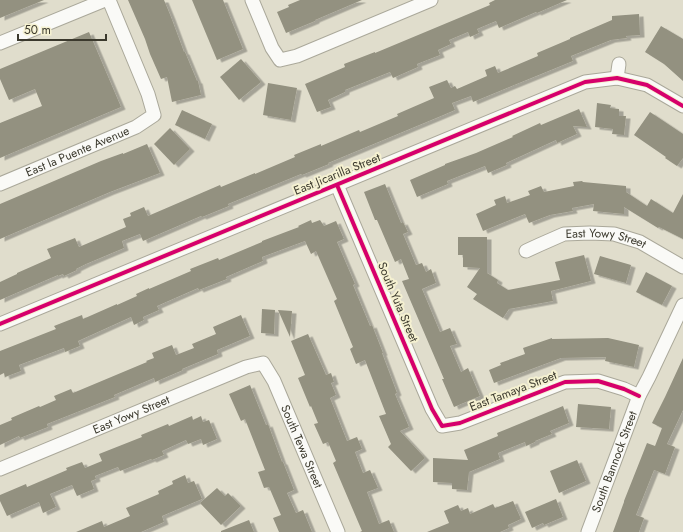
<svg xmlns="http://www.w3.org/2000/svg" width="683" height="532" font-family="Jost,sans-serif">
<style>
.building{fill:#939180;filter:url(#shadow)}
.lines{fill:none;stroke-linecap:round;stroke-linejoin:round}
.minor-casing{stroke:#aaa89a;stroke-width:15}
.minor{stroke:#fafaf7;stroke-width:13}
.cycleway-casing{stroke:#f5f1d1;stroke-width:6}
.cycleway{stroke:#d6006c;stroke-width:4}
.labels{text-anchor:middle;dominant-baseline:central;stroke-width:4;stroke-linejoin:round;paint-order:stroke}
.street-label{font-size:12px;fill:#3b392d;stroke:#f5f1d1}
</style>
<defs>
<filter id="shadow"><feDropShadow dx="4.5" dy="2.5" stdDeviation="0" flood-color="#0004"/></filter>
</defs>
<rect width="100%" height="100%" fill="#e0ddcc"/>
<g class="building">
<polygon points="0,0 44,0 0,18"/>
<polygon points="128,0 164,0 171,17 184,52 185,52 197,81 198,81 201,95 172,102 167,77 161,79 150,54 145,39"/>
<polygon points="192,0 223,0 243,49 217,60"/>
<polygon points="300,0 362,0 315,20 315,21 286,33 277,12 289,7 288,5"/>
<polygon points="495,0 567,0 537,13 536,12 499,28 496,21 477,29 479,33 470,37 468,32 449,40 451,44 438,50 440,55 417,64 418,67 393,78 390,72 345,90 345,92 328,100 331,107 317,112 305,84 345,67 344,64 375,52 375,53 490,5 489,3"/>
<polygon points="639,14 640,35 626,36 627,38 611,40 571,56 573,61 473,102 471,96 452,103 455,110 441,116 328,163 329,164 302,175 301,174 228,204 229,206 202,217 201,216 143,241 140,234 122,241 124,248 86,264 76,269 77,270 64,276 63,274 58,276 58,275 0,300 0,282 17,274 17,273 51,258 47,249 75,238 79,247 126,227 123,219 131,216 130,213 144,207 148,216 220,185 221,187 255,173 255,174 295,157 294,155 321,144 321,146 359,130 360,132 398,116 397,114 434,98 429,87 447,80 451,88 455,86 457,89 487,76 485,70 495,66 498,73 538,56 537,53 570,39 570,38 612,20 612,16"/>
<polygon points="661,26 683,39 683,81 664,64 645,52"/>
<polygon points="89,32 121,107 0,158 0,123 42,106 35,89 9,100 0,79 0,69"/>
<polygon points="241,59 261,82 239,100 220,77"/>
<polygon points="268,83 297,88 291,120 263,115"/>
<polygon points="597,103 611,105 610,108 619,109 619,116 626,116 624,135 612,134 613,129 595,127"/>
<polygon points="579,109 587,127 573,126 577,134 557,143 556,140 506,163 507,165 488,173 485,166 447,181 448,184 417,197 410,180 445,165 445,164 476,153 513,137 512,136 540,123 541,125"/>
<polygon points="182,110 212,124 205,139 175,125"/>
<polygon points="650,112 683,134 683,158 677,166 665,158 666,157 634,135"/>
<polygon points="170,128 190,149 174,165 154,144"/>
<polygon points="147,144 160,173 110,192 0,239 0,204 101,161 123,153 123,154"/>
<polygon points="582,181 583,182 626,186 626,192 647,206 651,199 673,213 683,194 683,239 659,227 658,228 624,207 624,214 593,211 594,204 572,208 573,211 550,215 529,223 525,214 483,231 476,214 496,205 494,200 505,196 507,203 530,195 528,191 541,186 544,192 574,186 573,182"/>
<polygon points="385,184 401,223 403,222 408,232 403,234 416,265 422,263 426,272 431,269 436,283 422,289 440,332 450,328 457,344 450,346 461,372 468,368 480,396 454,407 442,379 444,379 402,281 409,279 401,259 395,262 377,220 375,220 364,192"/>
<polygon points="311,220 312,223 320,220 324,226 336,221 344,239 337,242 355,284 353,285 370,326 372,325 383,353 382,353 397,393 395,394 409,427 400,431 425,458 411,471 388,447 391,444 379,416 386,414 365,360 356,364 350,349 353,347 334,301 337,299 316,251 311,254 305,241 262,257 263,261 226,277 227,279 199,290 198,288 157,306 159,310 143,317 144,320 134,325 131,317 78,341 80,346 65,352 64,348 19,365 21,371 5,377 4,373 0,375 0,351 56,329 54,326 82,315 83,319 117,304 117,305 137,296 136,294 149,288 149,289 191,271 190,269 218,258 219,260 262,242 262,241 299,227 298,226"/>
<polygon points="458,237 487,237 487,273 498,280 497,283 508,290 560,280 555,262 584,255 591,281 551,291 553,301 509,309 503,318 473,299 477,294 467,287 480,268 463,267 463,255 458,255"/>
<polygon points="600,256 631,265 626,283 594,274"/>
<polygon points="646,272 672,286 662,305 636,292"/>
<polygon points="262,309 275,310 274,334 261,333"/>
<polygon points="278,310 292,311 290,337"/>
<polygon points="241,315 250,336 217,350 218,354 182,369 183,370 155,382 154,378 114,395 115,397 47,424 48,427 20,438 19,436 0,445 0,425 12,420 11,418 39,406 40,407 56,400 54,396 71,389 73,393 147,362 146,361 154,358 152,353 172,345 176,355 194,348 192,344 216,334 213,327"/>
<polygon points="308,334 326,375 331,373 334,382 331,383 336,395 330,398 347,441 357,437 362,449 355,452 363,473 370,470 378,488 367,492 379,524 389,520 394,532 360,532 362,531 333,463 336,461 328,442 323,444 314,424 318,423 311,406 310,407 298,378 305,375 291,341"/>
<polygon points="552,338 552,339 608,338 639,345 634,367 605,361 606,357 561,358 494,383 489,370 501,365 500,363 525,354 523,348"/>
<polygon points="683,358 683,410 667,444 675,447 665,474 654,470 636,515 644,518 639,532 613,532 624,502 624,501 647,443 655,446 662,428 652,423 665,397"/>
<polygon points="250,385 266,425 268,424 282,462 283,462 294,490 287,493 296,513 303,510 312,532 279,532 273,518 281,515 269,487 264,488 258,472 265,470 245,419 241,421 229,394"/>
<polygon points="578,404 611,407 609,429 576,427"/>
<polygon points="563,406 569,423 550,431 552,434 535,441 535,442 526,446 525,442 498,453 500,459 469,472 467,490 452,489 452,483 433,482 433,458 468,460 464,450 498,436 497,433"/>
<polygon points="192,416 193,420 201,416 203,422 209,420 217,439 203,445 201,439 188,444 186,440 162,451 164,455 152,460 151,459 120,471 118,467 95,476 96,479 91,481 94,489 77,496 72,485 50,494 56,507 43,513 39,502 7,516 0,501 0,495 26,484 27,487 67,470 66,468 82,462 85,468 102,461 99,454 142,437 141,435 168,424 169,426"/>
<polygon points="577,460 586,481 559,493 550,471"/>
<polygon points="185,475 188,483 194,481 202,499 162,516 164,522 141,532 76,532 102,521 104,527 130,516 126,508 159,494 158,491 173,484 172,481"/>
<polygon points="217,488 225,496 228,493 241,506 221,525 200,503"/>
<polygon points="556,499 563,517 544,525 543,523 532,528 525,512"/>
<polygon points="513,501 521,519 508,525 509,528 500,532 427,532 449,523 444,511 458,505 461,511 468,508 470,514 493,504 495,508"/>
<polygon points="249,520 254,532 221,532 221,531"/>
</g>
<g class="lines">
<g class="minor-casing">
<g id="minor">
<polyline points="252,0 272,48 280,60 297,56 431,0"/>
<polyline points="0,43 105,0"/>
<polyline points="617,78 619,64"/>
<path id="s1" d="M0 184 136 127 154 115 148 94 109 0"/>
<polyline points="337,185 432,409 442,426 460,423 565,382 598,381 624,389 639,396"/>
<path id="s2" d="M526 251 539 245 564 234 590 233 614 234 640 242 683 267"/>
<polyline points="0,324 585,82 617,78 647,85 683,106"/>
<path id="s3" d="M0 469 246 367 263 363 274 381 338 532"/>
<path id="s4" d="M588 532 639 396 649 377 683 305"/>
</g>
</g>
<use href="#minor" class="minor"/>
<g class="cycleway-casing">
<g id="cycleway">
<polyline points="337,185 432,409 442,426 460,423 565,382 598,381 624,389 639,396"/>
<polyline points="0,324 585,82 617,78 647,85 683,106"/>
</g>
</g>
<use href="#cycleway" class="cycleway"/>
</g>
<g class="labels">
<g class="street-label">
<text stroke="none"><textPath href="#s1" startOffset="84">East la Puente Avenue</textPath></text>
<text transform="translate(337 174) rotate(-22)">East Jicarilla Street</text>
<text stroke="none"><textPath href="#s2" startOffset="84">East Yowy Street</textPath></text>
<text transform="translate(398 302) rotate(67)">South Yuta Street</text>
<text transform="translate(513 391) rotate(-21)">East Tamaya Street</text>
<text stroke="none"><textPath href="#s3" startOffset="142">East Yowy Street</textPath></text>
<text stroke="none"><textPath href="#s3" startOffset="376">South Tewa Street</textPath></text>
<text stroke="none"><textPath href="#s4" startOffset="75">South Bannock Street</textPath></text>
</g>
</g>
<path d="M18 34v6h88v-6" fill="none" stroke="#3b392d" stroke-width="2"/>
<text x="24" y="34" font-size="12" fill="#3b392d" stroke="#f5f1d1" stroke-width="3" paint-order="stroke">50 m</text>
</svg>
